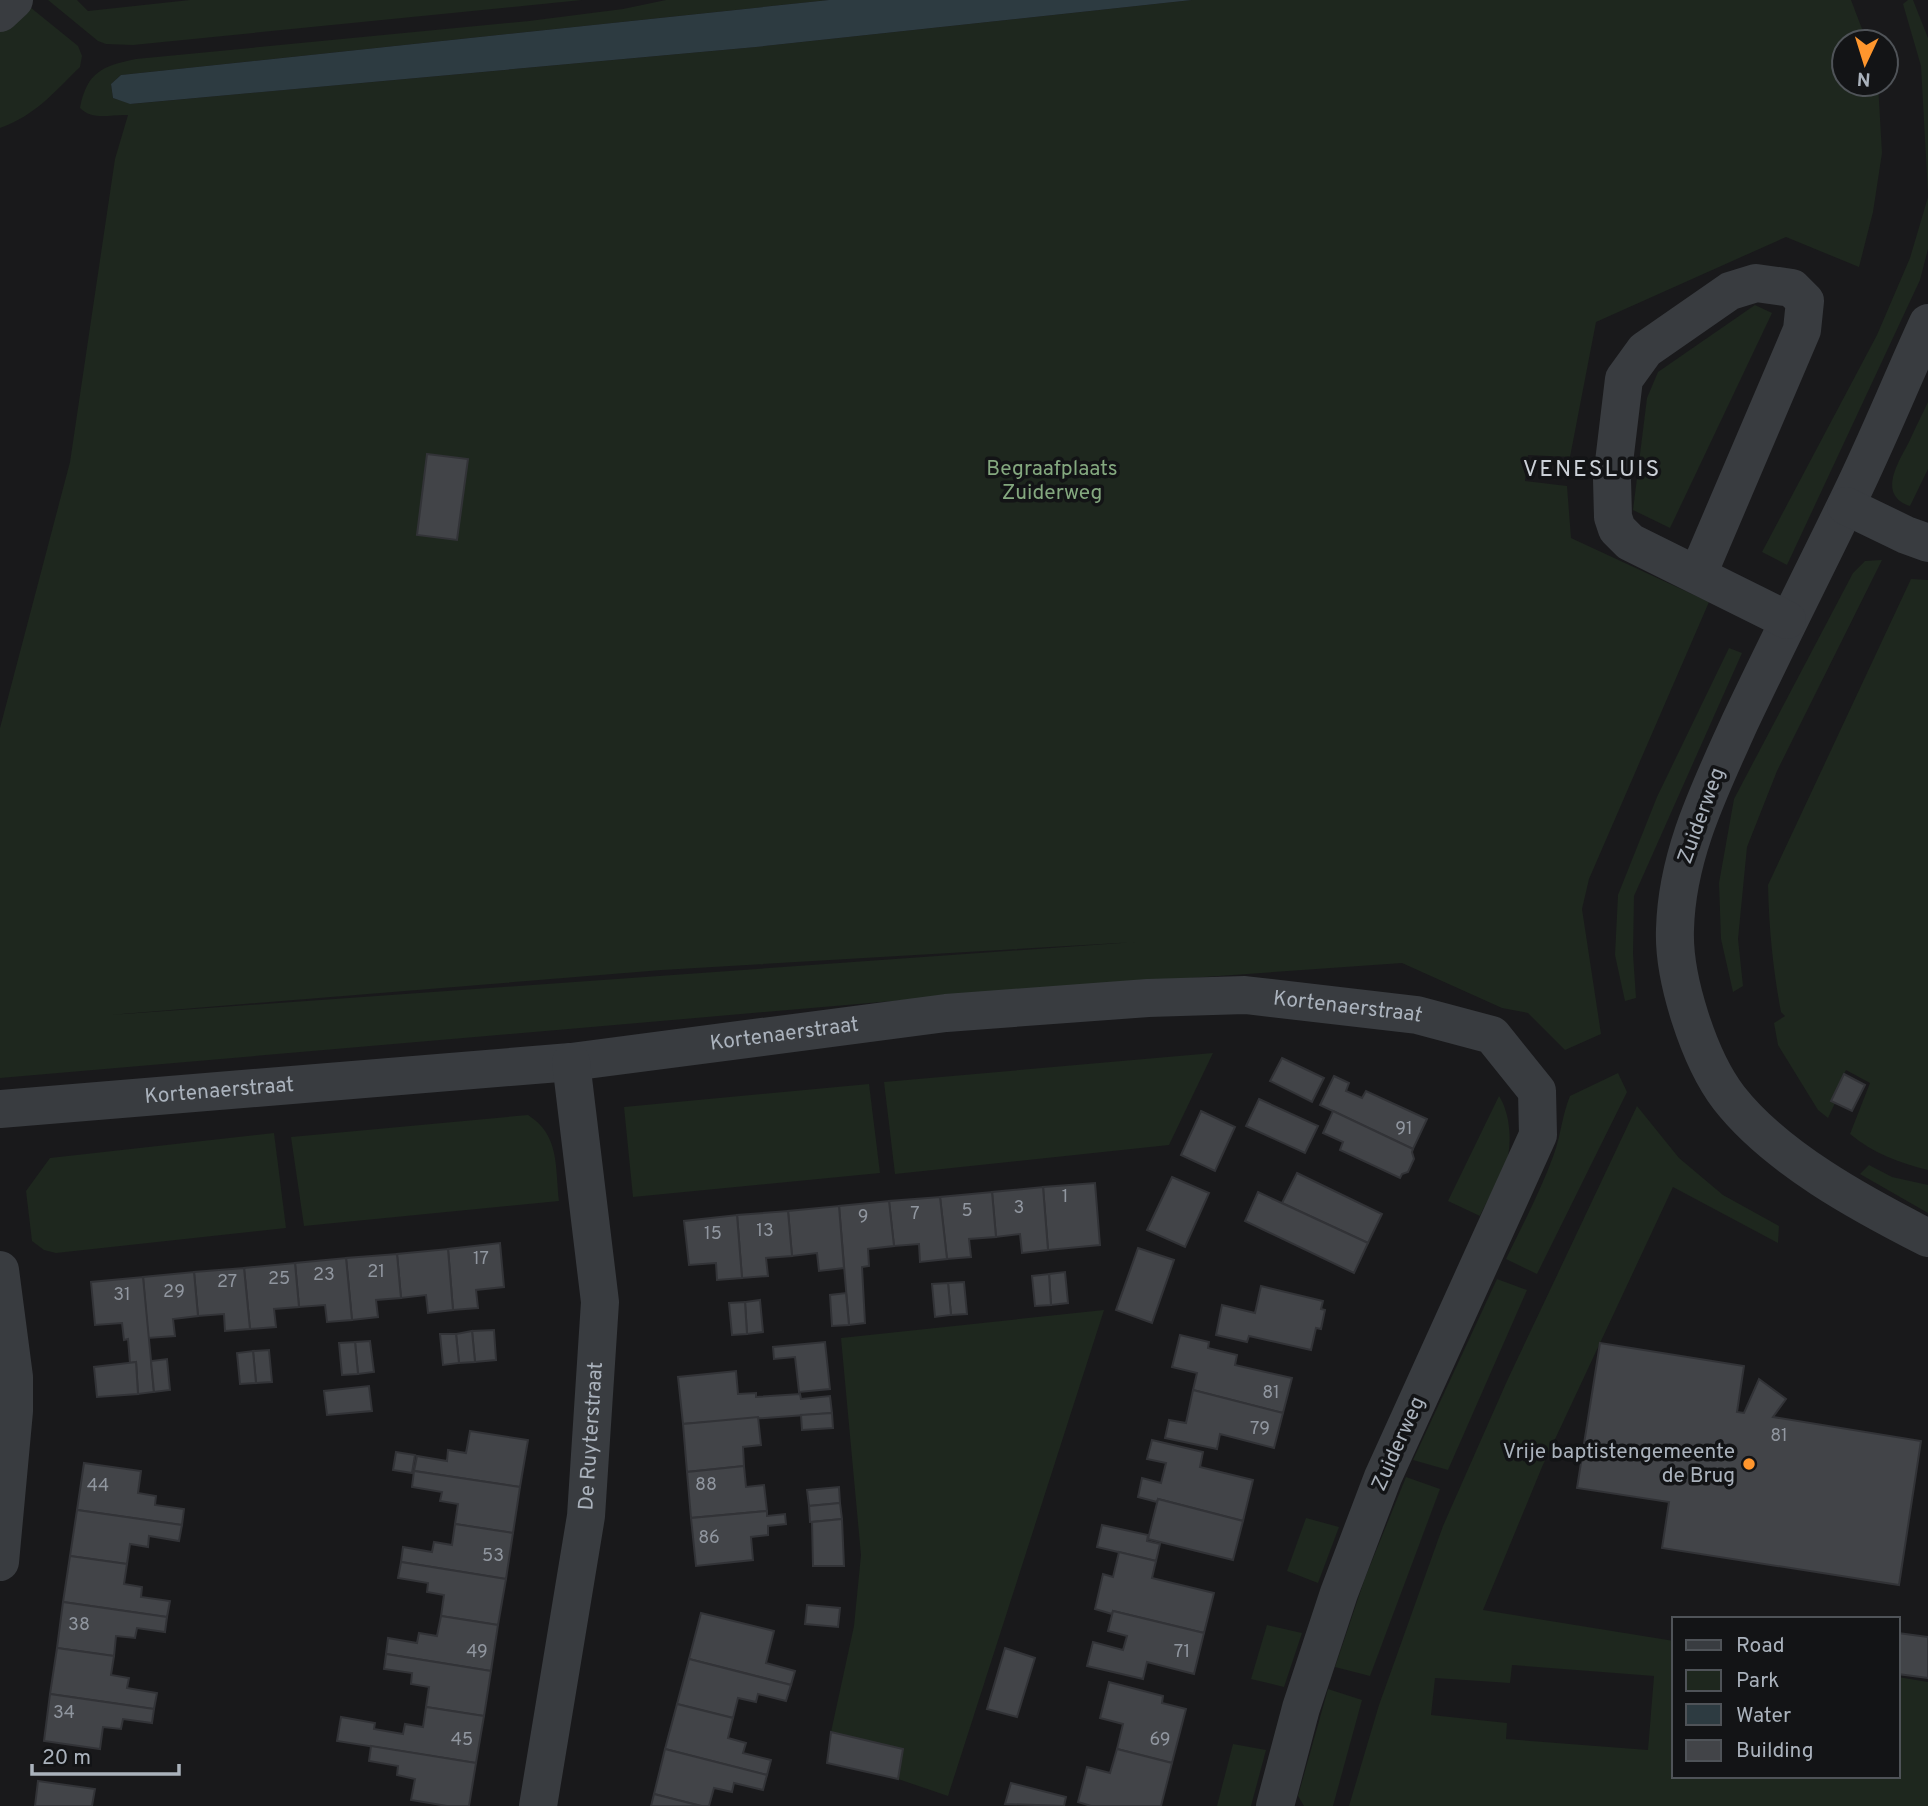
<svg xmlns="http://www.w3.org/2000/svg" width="1928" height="1806" font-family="Overpass,sans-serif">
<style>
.green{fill:#1e271e;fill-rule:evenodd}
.water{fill:#2d3b41}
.building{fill:#424448;stroke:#323337;stroke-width:2}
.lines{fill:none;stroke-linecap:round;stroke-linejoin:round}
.minor{stroke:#393c40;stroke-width:38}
.poi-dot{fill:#ff962d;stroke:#131416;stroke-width:2.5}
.labels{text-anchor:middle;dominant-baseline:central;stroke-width:7;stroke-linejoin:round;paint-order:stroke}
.number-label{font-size:18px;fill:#90969f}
.park-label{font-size:21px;fill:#84a87f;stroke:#131416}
.street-label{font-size:21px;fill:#aab2bc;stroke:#131416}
.poi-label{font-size:21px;fill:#aab2bc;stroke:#131416;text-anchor:end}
.neighbourhood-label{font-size:23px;letter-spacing:2px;fill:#cbd0d7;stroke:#131416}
</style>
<rect width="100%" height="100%" fill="#19191b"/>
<g class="green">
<polygon points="48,0 77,0 88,11 190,0 582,0 133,45 106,44 98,41"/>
<path d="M666 0H829L121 75 111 84 113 98 131 104 756 47 1192 0H1851L1867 42H1844V84H1878L1882 153 1873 212 1859 267 1786 237 1596 322 1570 457 1528 455 1525 481 1567 486 1571 538 1709 602 1589 879 1582 909 1601 1034 1565 1050 1528 1013 1502 1008 1402 963 1020 990 0 1078V728L70 462 115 159 128 115C111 114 93 121 80 108 87 72 102 66 136 59L529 21 623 9ZM1136 942H1135L110 1015 662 970Z"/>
<polygon points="1908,0 1913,0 1928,38 1928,194 1921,66 1903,4"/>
<path d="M25 3 78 46 82 56 80 67C53 93 36 115 0 128V30Z"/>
<polygon points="1928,197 1928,249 1920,280 1787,565 1762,552 1877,335 1910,258"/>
<polygon points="1755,305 1772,313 1670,528 1633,510 1647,398 1658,372"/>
<path d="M1928 402V469L1910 506C1877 495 1898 463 1909 442 1915 428 1922 415 1928 402Z"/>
<polygon points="1882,560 1777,771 1747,847 1738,939 1743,986 1733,992 1721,939 1719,883 1734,799 1853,573 1865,561"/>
<path d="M1911 579 1928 580V1170C1899 1163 1873 1153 1850 1134L1870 1083 1846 1070 1831 1100 1835 1103 1828 1118 1818 1110 1778 1045 1774 1023 1785 1016 1781 1012C1773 970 1769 929 1768 885Z"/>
<polygon points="1729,648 1742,653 1634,896 1633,954 1636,998 1625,1001 1615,955 1618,895 1657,797"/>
<polygon points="1213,1053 1169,1145 895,1174 884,1082"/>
<path d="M1618 1073 1627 1092 1537 1274 1506 1259C1523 1224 1541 1190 1554 1154 1561 1135 1562 1115 1570 1096Z"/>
<polygon points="869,1084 880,1173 633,1197 624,1107"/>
<path d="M1499 1096C1509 1111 1512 1138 1508 1156 1505 1172 1487 1200 1480 1216L1448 1201Z"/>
<path d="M1637 1106 1679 1158 1723 1195 1779 1226 1778 1243 1673 1187 1542 1467 1483 1610 1674 1641V1776H1898V1677L1928 1682V1806H1349L1379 1705 1443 1526 1507 1381ZM1512 1665 1654 1676 1648 1750 1506 1739 1507 1723 1431 1715 1435 1678 1510 1683Z"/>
<path d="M528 1115C560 1135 555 1167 559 1201L304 1226 291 1137Z"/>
<polygon points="274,1133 286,1228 56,1253 44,1250 32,1241 26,1191 50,1158"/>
<polygon points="1869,1165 1892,1177 1928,1185 1928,1213 1860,1174"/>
<polygon points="1497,1279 1527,1290 1448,1470 1413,1460"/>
<polygon points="1104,1310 948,1796 898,1779 902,1749 831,1732 854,1626 861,1555 841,1338"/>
<polygon points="1406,1477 1440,1489 1370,1676 1335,1667 1365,1578"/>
<polygon points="1306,1518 1339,1527 1318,1583 1287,1571"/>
<polygon points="1267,1625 1302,1633 1284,1687 1251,1679"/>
<polygon points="1328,1689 1362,1700 1333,1806 1304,1806 1298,1796"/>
<polygon points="1233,1744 1266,1750 1251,1806 1217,1806"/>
</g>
<polygon class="water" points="829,0 1192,0 756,47 130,104 113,98 111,84 121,75"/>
<g class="building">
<polygon points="427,454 468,459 457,540 417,535"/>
<polygon points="1282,1058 1324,1078 1312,1102 1270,1081"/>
<polygon points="1844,1074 1865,1085 1852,1111 1831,1101"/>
<polygon points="1334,1076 1349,1083 1346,1091 1362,1098 1366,1091 1427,1119 1413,1149 1320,1105"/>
<polygon points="1259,1099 1318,1126 1305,1153 1246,1126"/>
<polygon points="1201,1111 1235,1127 1215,1171 1181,1155"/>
<polygon points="1333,1111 1413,1149 1412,1152 1414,1159 1408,1172 1402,1174 1400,1178 1340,1150 1343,1142 1323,1133"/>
<polygon points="1297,1173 1382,1214 1368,1243 1282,1203"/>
<polygon points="1172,1177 1209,1193 1185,1247 1147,1230"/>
<polygon points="1095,1183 1100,1245 1048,1250 1043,1187"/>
<polygon points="1043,1187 1048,1250 1022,1253 1020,1234 996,1237 992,1192"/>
<polygon points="992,1192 996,1237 969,1239 971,1257 947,1259 940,1197"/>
<polygon points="1258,1192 1368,1243 1354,1273 1245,1221"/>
<polygon points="940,1197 947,1259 920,1262 919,1244 894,1246 889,1201"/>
<polygon points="889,1201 894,1246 868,1249 869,1266 862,1267 865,1323 849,1325 839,1206"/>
<polygon points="839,1206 844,1268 819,1271 817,1253 792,1256 788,1211"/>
<polygon points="788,1211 792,1256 766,1258 768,1276 742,1278 737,1215"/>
<polygon points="737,1215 742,1278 717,1280 716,1263 689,1265 684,1221"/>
<polygon points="500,1243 504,1287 476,1290 478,1308 453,1310 448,1249"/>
<polygon points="1138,1248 1174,1260 1152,1323 1116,1310"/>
<polygon points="448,1249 453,1310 428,1313 426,1295 401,1298 397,1254"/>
<polygon points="397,1254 401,1298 376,1300 378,1317 352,1320 346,1258"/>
<polygon points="346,1258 352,1320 327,1322 325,1305 299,1307 295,1263"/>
<polygon points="295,1263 299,1307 274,1309 276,1327 250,1329 244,1268"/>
<polygon points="244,1268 250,1329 225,1331 224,1314 198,1316 194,1272"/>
<polygon points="194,1272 198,1316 173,1319 175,1336 148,1338 143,1277"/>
<polygon points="1065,1272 1068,1303 1051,1305 1049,1274"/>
<polygon points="1049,1274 1051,1305 1035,1306 1032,1276"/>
<polygon points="143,1277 154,1392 138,1394 136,1362 130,1363 128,1339 124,1340 122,1323 95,1325 91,1282"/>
<polygon points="964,1282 967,1314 951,1315 948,1283"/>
<polygon points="948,1283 951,1315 935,1317 932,1284"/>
<polygon points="1261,1286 1323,1301 1321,1309 1325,1310 1321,1329 1316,1328 1311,1350 1249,1336 1247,1342 1216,1335 1222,1305 1255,1313"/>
<polygon points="846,1293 849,1325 832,1326 830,1295"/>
<polygon points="760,1300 763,1332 747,1334 745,1302"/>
<polygon points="745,1302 747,1334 732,1335 729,1303"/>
<polygon points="494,1330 496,1360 475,1362 472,1331"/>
<polygon points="472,1331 475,1362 459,1363 456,1334"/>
<polygon points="440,1334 456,1334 459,1363 443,1365"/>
<polygon points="1180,1335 1209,1342 1208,1348 1237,1355 1235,1365 1292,1378 1283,1413 1193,1390 1197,1373 1172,1367"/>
<polygon points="370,1341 374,1372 358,1374 355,1342"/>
<polygon points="355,1342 358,1374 342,1375 339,1343"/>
<polygon points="825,1342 830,1389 799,1392 795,1357 774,1359 773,1347"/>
<polygon points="1600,1343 1744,1366 1737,1412 1744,1413 1759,1379 1786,1399 1773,1417 1921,1441 1899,1585 1662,1548 1669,1502 1577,1488"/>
<polygon points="269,1350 272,1382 256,1383 253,1351"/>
<polygon points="253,1351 256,1383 240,1384 237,1353"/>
<polygon points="167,1359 170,1390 154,1392 151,1361"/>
<polygon points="136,1362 138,1394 97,1397 94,1367"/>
<polygon points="736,1371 738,1394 756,1393 756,1397 800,1394 801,1399 830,1396 832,1413 683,1424 678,1377"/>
<polygon points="369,1386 372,1411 327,1415 324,1391"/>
<polygon points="1193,1390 1283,1413 1274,1448 1220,1434 1217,1449 1165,1438 1169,1420 1186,1423"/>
<polygon points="832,1413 833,1428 802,1430 801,1415"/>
<polygon points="758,1417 761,1445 743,1447 744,1466 687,1472 683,1424"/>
<polygon points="470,1431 528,1440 520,1487 414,1471 417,1456 447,1461 448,1450 466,1453"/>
<polygon points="1152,1440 1203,1452 1200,1467 1253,1480 1243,1521 1158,1499 1157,1502 1138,1497 1142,1478 1161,1483 1166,1463 1147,1459"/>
<polygon points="396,1452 415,1455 412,1473 393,1470"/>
<polygon points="84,1463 141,1471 138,1493 156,1496 155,1505 184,1509 182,1525 77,1510"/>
<polygon points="744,1466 746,1487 764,1485 767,1511 691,1518 687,1472"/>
<polygon points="414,1471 520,1487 513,1533 455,1524 458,1504 440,1501 442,1492 412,1487"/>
<polygon points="839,1487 840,1503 809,1506 807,1490"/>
<polygon points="1158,1499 1243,1521 1233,1560 1148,1539"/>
<polygon points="840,1503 842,1519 810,1522 809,1506"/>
<polygon points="77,1510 182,1525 179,1541 149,1536 148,1547 130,1544 127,1564 70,1556"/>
<polygon points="767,1511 767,1516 785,1514 786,1524 768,1526 768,1535 751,1537 753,1560 696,1566 691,1518"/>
<polygon points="842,1519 844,1566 813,1566 812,1522"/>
<polygon points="455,1524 513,1533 506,1579 401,1562 403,1547 432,1552 434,1542 452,1545"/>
<polygon points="1102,1525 1148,1535 1147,1541 1160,1544 1156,1561 1097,1547"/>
<polygon points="1119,1552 1156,1561 1152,1578 1214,1593 1204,1633 1113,1611 1112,1614 1095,1609 1103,1574 1113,1577"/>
<polygon points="70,1556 127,1564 124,1584 142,1587 141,1597 170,1601 167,1617 63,1602"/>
<polygon points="401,1562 506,1579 498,1625 441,1616 444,1595 427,1592 428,1583 398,1578"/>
<polygon points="63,1602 167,1617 165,1632 137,1628 135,1638 116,1636 114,1656 57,1648"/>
<polygon points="807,1605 840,1608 838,1627 805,1624"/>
<polygon points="1113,1611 1204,1633 1194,1674 1147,1662 1143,1679 1087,1666 1093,1642 1123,1650 1127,1636 1108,1631"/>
<polygon points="701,1613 774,1631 766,1663 795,1671 791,1685 689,1659"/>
<polygon points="441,1616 498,1625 491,1671 386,1654 388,1638 417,1643 419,1633 437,1636"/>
<polygon points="1898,1633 1928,1637 1928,1678 1898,1674"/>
<polygon points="57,1648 114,1656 111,1675 129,1678 127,1688 157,1693 154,1709 50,1694"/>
<polygon points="1005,1648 1035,1658 1017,1717 987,1709"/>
<polygon points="386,1654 491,1671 484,1716 426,1707 429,1687 411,1684 412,1673 384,1669"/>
<polygon points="689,1659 791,1685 786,1701 758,1694 756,1702 738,1698 733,1718 677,1704"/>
<polygon points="1109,1682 1163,1696 1162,1703 1186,1709 1172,1763 1117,1749 1123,1724 1100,1718"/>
<polygon points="50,1694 154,1709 152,1723 123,1719 121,1729 103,1727 100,1749 44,1741"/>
<polygon points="677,1704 733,1718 728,1738 746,1743 743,1753 771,1760 767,1775 665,1749"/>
<polygon points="426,1707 484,1716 476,1763 337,1741 341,1717 375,1723 374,1729 403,1734 405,1724 423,1727"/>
<polygon points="831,1732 903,1749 898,1779 827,1763"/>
<polygon points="371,1746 476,1763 469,1806 447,1806 411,1800 415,1779 397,1775 398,1766 369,1761"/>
<polygon points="665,1749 767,1775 763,1790 734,1783 732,1792 714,1788 709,1806 701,1806 654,1794"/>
<polygon points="1117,1749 1172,1763 1161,1806 1091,1806 1078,1802 1087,1767 1110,1773"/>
<polygon points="38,1781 95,1789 92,1806 35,1806"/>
<polygon points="1011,1783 1066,1797 1064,1806 1005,1804"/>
<polygon points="654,1794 701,1806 651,1806"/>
</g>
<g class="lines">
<g class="minor">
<polyline points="0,13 14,0"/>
<path d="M1928 323C1900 384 1875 447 1845 507 1810 579 1774 650 1740 722 1710 789 1677 854 1675 929 1673 978 1699 1059 1729 1098 1776 1158 1861 1204 1928 1238"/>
<polyline points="1846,506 1906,535 1928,543"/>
<polyline points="1698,574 1802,330 1805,301 1792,288 1756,283 1730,291 1645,350 1624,379 1612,479 1613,517 1617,529 1630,542 1787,620"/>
<path id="s1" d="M0 1109 571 1062 946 1013 1148 998 1245 995 1417 1015 1492 1035 1537 1091 1538 1135 1383 1477 1339 1593 1301 1708 1275 1806"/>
<polyline points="0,1270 14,1377 14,1411 0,1562"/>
<path id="s2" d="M538 1806 586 1516 600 1302 571 1062"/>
</g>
</g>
<circle class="poi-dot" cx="1749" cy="1464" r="7"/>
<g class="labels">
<g class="number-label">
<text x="1404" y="1129">91</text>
<text x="1065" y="1197">1</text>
<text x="1019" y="1208">3</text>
<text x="967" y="1211">5</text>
<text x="915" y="1214">7</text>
<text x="863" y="1217">9</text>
<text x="765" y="1231">13</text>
<text x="713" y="1234">15</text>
<text x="481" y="1259">17</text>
<text x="376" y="1272">21</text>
<text x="324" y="1275">23</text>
<text x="279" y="1279">25</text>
<text x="227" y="1282">27</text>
<text x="174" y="1292">29</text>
<text x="122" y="1295">31</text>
<text x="1271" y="1393">81</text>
<text x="1260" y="1429">79</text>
<text x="1779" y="1436">81</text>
<text x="706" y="1485">88</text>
<text x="98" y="1486">44</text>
<text x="709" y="1538">86</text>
<text x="493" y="1556">53</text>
<text x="79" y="1625">38</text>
<text x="477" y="1652">49</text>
<text x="1182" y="1652">71</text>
<text x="64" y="1713">34</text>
<text x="462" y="1740">45</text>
<text x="1160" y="1740">69</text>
</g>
<g class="park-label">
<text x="1052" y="469">Begraafplaats<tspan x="1052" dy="24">Zuiderweg</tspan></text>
</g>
<g class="street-label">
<text transform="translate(1702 816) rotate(-70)">Zuiderweg</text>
<text stroke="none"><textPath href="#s1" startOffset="1354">Kortenaerstraat</textPath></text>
<text stroke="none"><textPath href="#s1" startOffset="788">Kortenaerstraat</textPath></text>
<text stroke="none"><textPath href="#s1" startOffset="220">Kortenaerstraat</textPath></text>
<text stroke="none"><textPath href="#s2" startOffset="374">De Ruyterstraat</textPath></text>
<text transform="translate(1399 1444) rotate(-66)">Zuiderweg</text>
</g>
<g class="poi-label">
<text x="1735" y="1452">Vrije baptistengemeente<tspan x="1735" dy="24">de Brug</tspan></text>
</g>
<g class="neighbourhood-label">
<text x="1592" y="470">VENESLUIS</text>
</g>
</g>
<rect x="1672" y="1617" width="228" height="161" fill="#131416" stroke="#4f5358" stroke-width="2"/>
<rect x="1686" y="1640" width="35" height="10" fill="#393c40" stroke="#4f5358" stroke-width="2"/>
<text x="1736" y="1652" font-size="21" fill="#aab2bc">Road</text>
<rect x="1686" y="1670" width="35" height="21" fill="#1e271e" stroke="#4f5358" stroke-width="2"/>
<text x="1736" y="1687" font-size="21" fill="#aab2bc">Park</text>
<rect x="1686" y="1704" width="35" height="21" fill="#2d3b41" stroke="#4f5358" stroke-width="2"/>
<text x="1736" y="1722" font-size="21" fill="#aab2bc">Water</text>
<rect x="1686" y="1740" width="35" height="21" fill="#424448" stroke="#4f5358" stroke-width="2"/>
<text x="1736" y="1757" font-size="21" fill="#aab2bc">Building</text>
<g transform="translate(1865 63) rotate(184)"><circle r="33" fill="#131416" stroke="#4f5358" stroke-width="2"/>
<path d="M0-5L12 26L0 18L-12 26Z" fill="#ff962d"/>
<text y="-10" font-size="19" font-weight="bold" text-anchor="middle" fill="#aab2bc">N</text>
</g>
<path d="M32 1764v10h147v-10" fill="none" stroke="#aab2bc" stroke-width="3.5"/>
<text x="42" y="1764" font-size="21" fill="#aab2bc" stroke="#131416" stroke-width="5" paint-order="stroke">20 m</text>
</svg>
